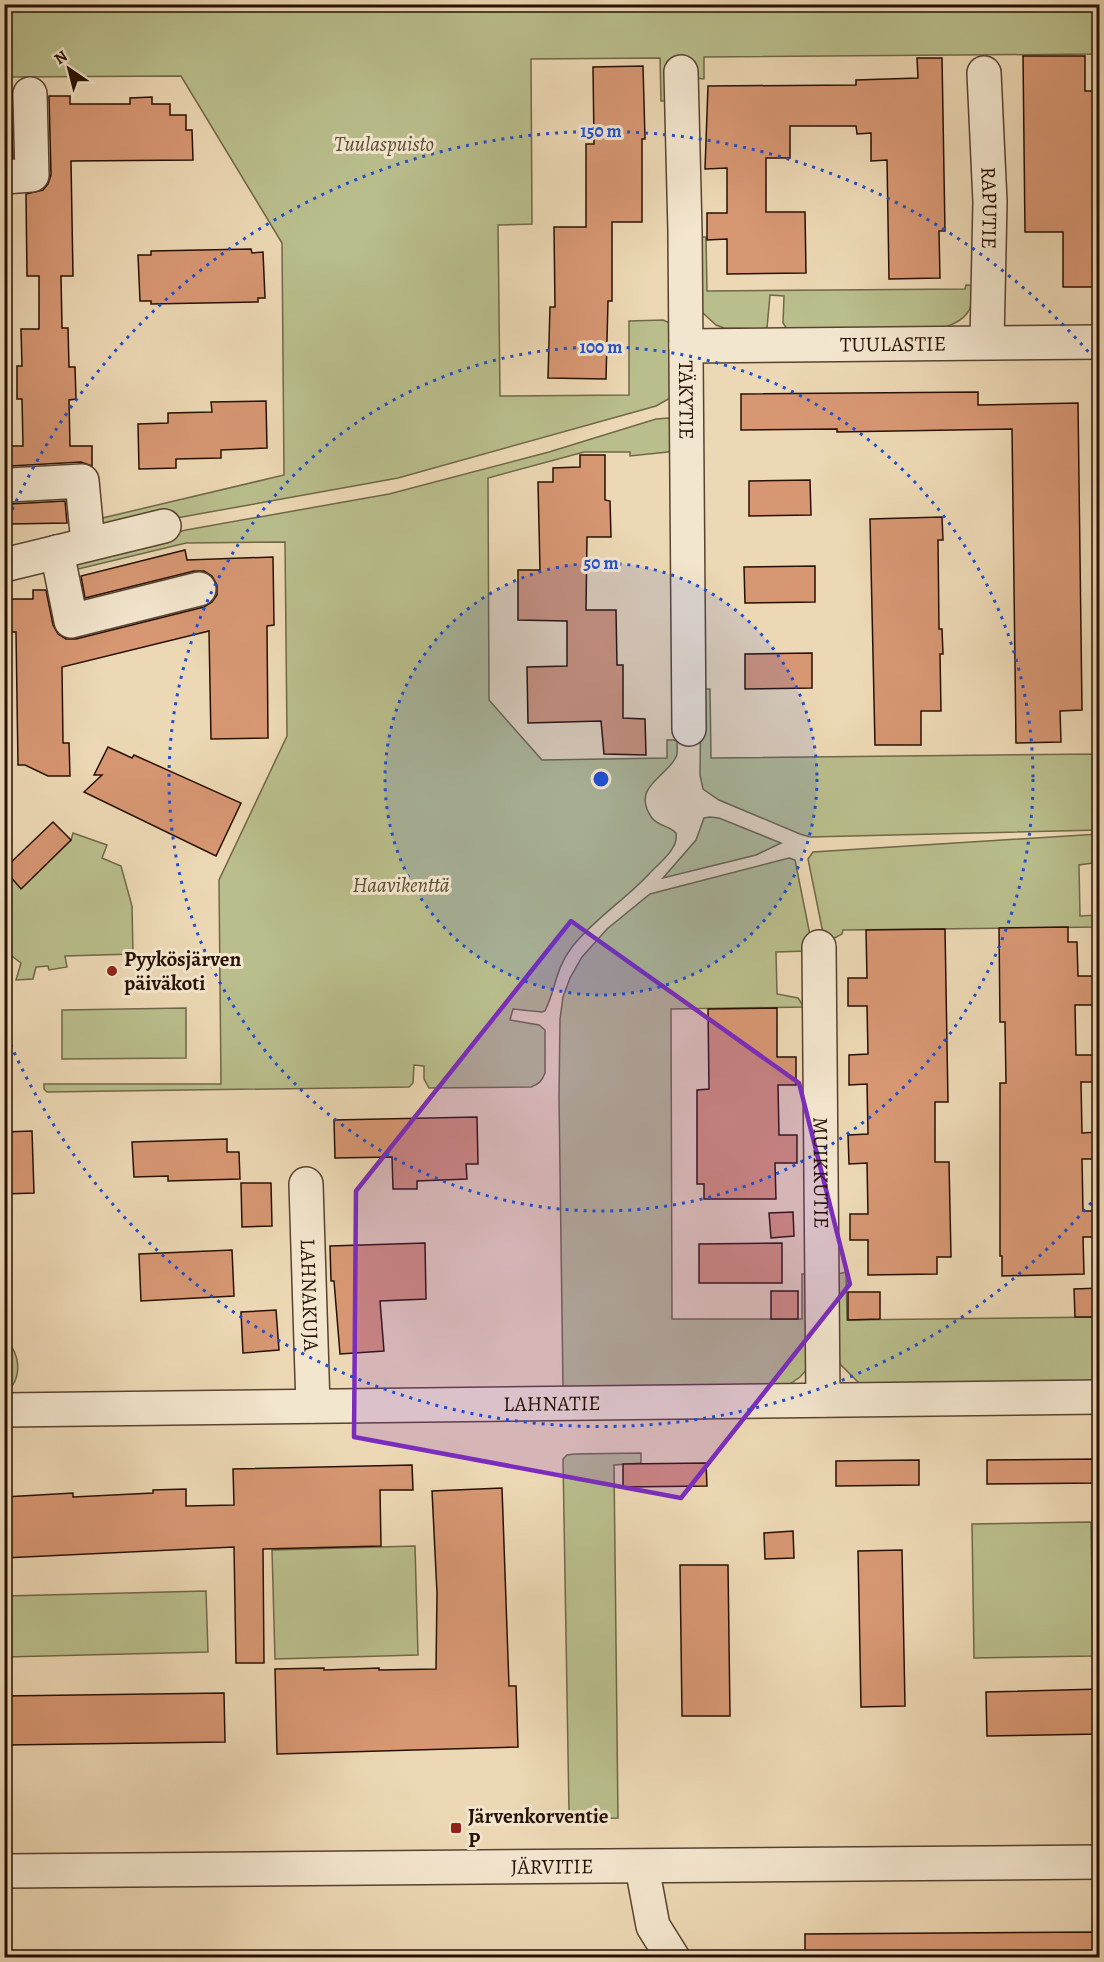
<svg xmlns="http://www.w3.org/2000/svg" width="1104" height="1962" font-family="Alegreya,serif">
<style>
.green{fill:#b9be8c;stroke:#706748;stroke-width:1.5}
.building{fill:#d79773;stroke:#271004;stroke-width:1.5}
.lines{fill:none;stroke-linecap:round;stroke-linejoin:round}
.minor-casing{stroke:#584230;stroke-width:36}
.minor{stroke:#f3e6ce;stroke-width:33}
.marked{fill:#7b2cbf;fill-opacity:0.2;stroke:#7b2cbf;stroke-width:4.5;stroke-linejoin:round}
.ring{fill:none;stroke:#1d4ed8;stroke-width:3;stroke-dasharray:3 6}
.poi-dot{fill:#8f2418;stroke:#f3e6ce;stroke-width:2}
.labels{text-anchor:middle;dominant-baseline:central;stroke-width:6;stroke-linejoin:round;paint-order:stroke}
.park-label{font-size:21px;font-style:italic;fill:#5a4d34;stroke:#f3e6ce}
.street-label{font-size:21px;fill:#271004;stroke:#f3e6ce}
.poi-label{font-size:21px;font-weight:bold;fill:#271004;stroke:#f3e6ce;text-anchor:start}
.centre{fill:#1d4ed8;stroke:#f3e6ce;stroke-width:3}
.ring-label{font-size:18px;text-anchor:middle;font-weight:bold;fill:#1d4ed8;stroke:#f3e6ce;stroke-width:6;stroke-linejoin:round;paint-order:stroke}
</style>
<rect width="100%" height="100%" fill="#ecd8b4"/>
<filter id="stains"><feTurbulence type="fractalNoise" baseFrequency=".00333" numOctaves="4"/><feColorMatrix values="0 0 0 0 .2 0 0 0 0 .09 0 0 0 0 .02 0 0 0 .5 -.17"/></filter>
<radialGradient id="worn" r=".72"><stop offset=".6" stop-color="#630" stop-opacity="0"/><stop offset="1" stop-color="#630" stop-opacity=".3"/></radialGradient>
<g class="green">
<polygon points="1099,4 1100,54 704,57 704,79 695,78 664,101 661,101 660,58 531,59 532,224 498,225 500,396 629,395 629,321 663,320 672,324 672,397 656,406 398,478 171,519 103,529 94,520 284,475 282,243 181,76 5,77 4,5"/>
<path d="M699 237H706L707 291 965 289 966 285H971L975 289C972 310 967 320 945 327L787 329 783 323 784 296 770 295 767 328 765 329 724 328 716 325 703 313 699 306Z"/>
<path d="M668 418 671 421V450L668 452 630 456V452H584L488 478 489 700 542 760 667 758V740H674L677 742C677 746 678 753 676 757 667 777 630 787 652 818 658 826 670 826 676 833 679 849 659 863 649 874 625 900 594 919 572 947 555 969 556 989 545 1011L542 1012 513 1009 510 1020 539 1025 545 1030V1073C542 1081 539 1084 531 1087L429 1088 424 1079V1066L414 1065 413 1083 409 1087 47 1092 44 1089V1084H221L219 880 287 736 285 542 186 543 74 570 77 557 186 530 389 494 549 452 656 419Z"/>
<polygon points="705,689 710,689 711,758 1099,754 1099,830 810,837 800,834 719,800 703,789 700,775 701,692"/>
<polygon points="710,817 719,818 781,843 756,855 663,878 696,840 704,818"/>
<polygon points="73,833 107,845 102,858 121,866 132,906 133,954 65,956 67,967 49,970 48,966 36,967 33,979 16,980 21,963 13,957 5,946 5,889 13,880 22,888 71,840"/>
<polygon points="1099,834 1099,862 1079,865 1080,916 1099,915 1099,927 843,930 842,934 829,941 824,938 808,859 813,852"/>
<polygon points="789,858 795,860 812,945 807,951 776,952 777,994 798,998 804,1007 671,1009 672,1319 802,1319 802,1274 806,1274 808,1368 800,1377 790,1384 563,1387 559,1097 560,1019 563,997 570,978 582,957 607,929 650,894"/>
<polygon points="186,1008 186,1058 62,1059 62,1010"/>
<polygon points="846,1272 847,1320 1099,1317 1099,1375 1092,1381 860,1384 840,1364 836,1353 838,1274"/>
<path d="M4 1340C17 1348 21 1367 15 1381 13 1386 8 1389 5 1393Z"/>
<polygon points="641,1453 641,1463 614,1465 618,1818 575,1819 569,1812 563,1459 567,1455 575,1454"/>
<polygon points="1091,1522 1093,1656 974,1658 972,1524"/>
<polygon points="415,1546 418,1655 275,1659 272,1550"/>
<polygon points="206,1591 208,1652 5,1657 5,1596"/>
</g>
<g class="building">
<polygon points="1023,56 1085,56 1085,91 1100,91 1100,287 1063,287 1063,232 1025,232"/>
<polygon points="917,58 942,58 945,231 939,231 940,278 889,279 887,160 871,161 871,133 857,134 856,126 790,126 790,158 766,158 766,212 805,212 806,273 727,274 727,239 707,240 707,213 727,213 727,168 705,169 708,86 856,85 856,80 918,78"/>
<polygon points="643,66 645,139 642,139 642,222 612,222 612,301 608,301 606,379 548,378 550,307 555,307 554,227 586,227 586,144 594,144 593,67"/>
<polygon points="11,96 13,158 4,158 4,97"/>
<polygon points="49,96 70,96 70,104 130,104 130,98 152,97 152,104 170,104 170,115 186,115 186,130 192,130 193,160 71,161 73,276 61,276 62,328 68,328 69,367 75,367 76,399 69,400 70,446 92,446 92,466 81,462 10,466 9,446 23,446 22,399 17,399 17,366 22,366 21,329 39,329 39,276 27,276 26,194 43,190 48,184 51,175"/>
<polygon points="251,249 252,253 263,252 265,298 258,298 258,302 151,304 151,301 140,301 138,255 151,255 151,251"/>
<polygon points="978,392 978,405 1078,403 1082,710 1060,711 1061,742 1016,743 1012,429 837,432 837,429 741,430 741,394"/>
<polygon points="266,401 267,448 221,450 221,458 176,459 176,468 139,469 138,424 168,423 168,413 212,412 211,402"/>
<polygon points="580,455 605,455 605,500 610,501 611,537 587,537 586,610 616,610 617,665 623,665 623,718 645,719 646,755 604,754 601,721 528,723 527,667 567,666 567,621 518,620 518,570 540,570 538,482 553,482 553,468 580,467"/>
<polygon points="810,480 811,515 749,516 749,481"/>
<polygon points="65,501 67,523 10,524 10,504"/>
<polygon points="942,517 943,540 938,540 939,629 942,629 943,654 940,654 941,711 921,711 921,745 875,745 870,519"/>
<polygon points="185,550 187,560 273,557 274,625 267,626 268,738 211,739 209,631 62,667 63,743 69,743 70,776 48,776 25,765 18,765 16,632 9,632 8,599 33,599 33,590 46,590 53,625 58,634 66,639 76,639 204,607 212,602 217,595 217,585 212,576 204,571 194,571 85,598 81,576"/>
<polygon points="815,566 815,602 745,603 744,567"/>
<polygon points="812,653 812,688 745,689 745,654"/>
<polygon points="108,747 132,758 134,755 241,803 216,856 84,792 102,775 94,775"/>
<polygon points="53,822 71,840 21,889 4,869"/>
<polygon points="1068,927 1068,942 1077,942 1078,976 1100,976 1100,1005 1075,1005 1076,1055 1098,1055 1098,1082 1081,1082 1082,1133 1098,1132 1098,1159 1082,1159 1083,1211 1098,1211 1099,1237 1083,1237 1084,1274 1002,1276 1002,1256 1000,1256 1000,1083 1006,1083 1005,1022 1000,1022 999,928"/>
<polygon points="945,929 948,1102 935,1102 935,1162 949,1162 951,1257 937,1257 937,1274 868,1275 868,1240 850,1240 850,1214 868,1214 867,1163 849,1164 848,1135 868,1134 867,1084 849,1085 849,1055 868,1054 867,1006 848,1006 848,978 867,978 866,930"/>
<polygon points="777,1008 777,1057 796,1057 796,1085 778,1085 779,1135 797,1135 797,1163 775,1163 776,1199 704,1199 704,1184 697,1184 697,1090 709,1089 708,1009"/>
<polygon points="477,1117 478,1164 466,1164 467,1179 417,1181 417,1189 393,1189 392,1157 335,1158 334,1120"/>
<polygon points="32,1131 34,1193 4,1194 4,1132"/>
<polygon points="227,1139 227,1152 239,1152 240,1179 168,1181 168,1176 134,1177 132,1142"/>
<polygon points="241,1183 271,1183 272,1226 242,1227"/>
<polygon points="793,1212 794,1236 771,1238 769,1213"/>
<polygon points="425,1243 426,1299 380,1301 384,1351 340,1354 334,1281 331,1281 330,1246"/>
<polygon points="782,1243 782,1283 699,1283 699,1244"/>
<polygon points="232,1250 234,1296 141,1301 139,1254"/>
<polygon points="1100,1288 1100,1317 1075,1317 1074,1289"/>
<rect x="771" y="1291" width="27" height="28"/>
<polygon points="848,1292 880,1292 880,1319 848,1320"/>
<polygon points="276,1310 279,1350 243,1353 241,1312"/>
<polygon points="1100,1459 1100,1483 987,1484 987,1460"/>
<polygon points="919,1460 919,1485 836,1486 836,1461"/>
<polygon points="706,1463 707,1486 623,1487 623,1464"/>
<polygon points="412,1465 413,1490 380,1490 381,1546 263,1549 264,1663 236,1663 234,1547 4,1558 4,1497 73,1493 73,1497 153,1493 153,1490 186,1489 186,1506 234,1505 233,1469"/>
<polygon points="502,1488 509,1686 516,1686 518,1747 277,1754 275,1669 324,1668 324,1670 379,1668 379,1670 436,1669 437,1593 432,1491"/>
<polygon points="793,1531 794,1558 765,1559 764,1533"/>
<polygon points="902,1550 905,1706 861,1707 858,1551"/>
<polygon points="680,1565 728,1565 730,1716 682,1716"/>
<polygon points="1100,1689 1100,1734 987,1736 986,1692"/>
<polygon points="224,1693 225,1742 4,1745 4,1696"/>
<polygon points="1100,1932 1100,1958 805,1958 805,1934"/>
</g>
<g class="lines">
<g class="minor-casing">
<g id="minor">
<path id="s1" d="M681 72 685 232 689 729"/>
<path id="s2" d="M984 73 990 202 987 342"/>
<polyline points="4,177 32,175 30,94"/>
<path id="s3" d="M686 346 1100 342"/>
<polyline points="9,485 82,481 88,544"/>
<polyline points="57,552 71,621 199,589"/>
<polyline points="4,565 164,526"/>
<path id="s4" d="M819 947 823 1400"/>
<path id="s5" d="M306 1184 313 1406"/>
<path id="s6" d="M4 1410 1100 1397"/>
<polyline points="642,1867 653,1926 673,1958"/>
<path id="s7" d="M4 1871 1100 1862"/>
</g>
</g>
<use href="#minor" class="minor"/>
</g>
<path class="marked" d="M571 921 799 1083 850 1284 681 1498 354 1437 356 1191Z"/>
<circle cx="601" cy="779" r="216" fill="#1d4ed8" fill-opacity=".12"/>
<g class="ring">
<circle cx="601" cy="779" r="216"/>
<circle cx="601" cy="779" r="432"/>
<path d="M1097 1196A648 648 0 0 1 5 1032M5 526A648 648 0 0 1 1097 362"/>
</g>
<g class="poi-dot">
<circle cx="112" cy="971" r="6"/>
<rect x="450" y="1822" width="12" height="12" rx="3"/>
</g>
<g class="labels">
<g class="park-label">
<text x="384" y="144">Tuulaspuisto</text>
<text x="401" y="885">Haavikenttä</text>
</g>
<g class="street-label">
<text stroke="none"><textPath href="#s2" startOffset="135">RAPUTIE</textPath></text>
<text stroke="none"><textPath href="#s3" startOffset="207">TUULASTIE</textPath></text>
<text stroke="none"><textPath href="#s1" startOffset="328">TÄKYTIE</textPath></text>
<text stroke="none"><textPath href="#s4" startOffset="226">MUIKKUTIE</textPath></text>
<text stroke="none"><textPath href="#s5" startOffset="111">LAHNAKUJA</textPath></text>
<text stroke="none"><textPath href="#s6" startOffset="548">LAHNATIE</textPath></text>
<text stroke="none"><textPath href="#s7" startOffset="548">JÄRVITIE</textPath></text>
</g>
<g class="poi-label">
<text x="124" y="959">Pyykösjärven<tspan x="124" dy="24">päiväkoti</tspan></text>
<text x="468" y="1816">Järvenkorventie<tspan x="468" dy="24">P</tspan></text>
</g>
</g>
<circle cx="601" cy="779" r="9" class="centre"/>
<g class="ring-label">
<text x="601" y="137">150 m</text>
<text x="601" y="353">100 m</text>
<text x="601" y="569">50 m</text>
</g>
<rect width="1104" height="1962" fill="none" stroke="#ecd8b4" stroke-width="24"/>
<rect x="6" y="6" width="1092" height="1950" fill="none" stroke="#271004" stroke-width="3"/>
<rect x="12" y="12" width="1080" height="1938" fill="none" stroke="#271004" stroke-width="1.5"/>
<g transform="translate(69 69) rotate(325)" stroke="#f3e6ce" stroke-width="4.5" paint-order="stroke">
<path d="M0-4.5L10 22L0 15L-10 22Z" fill="#271004"/>
<text y="-9" font-size="16" font-weight="bold" text-anchor="middle" fill="#271004">N</text>
</g>
<rect width="100%" height="100%" filter="url(#stains)"/>
<rect width="100%" height="100%" fill="url(#worn)"/>
</svg>
